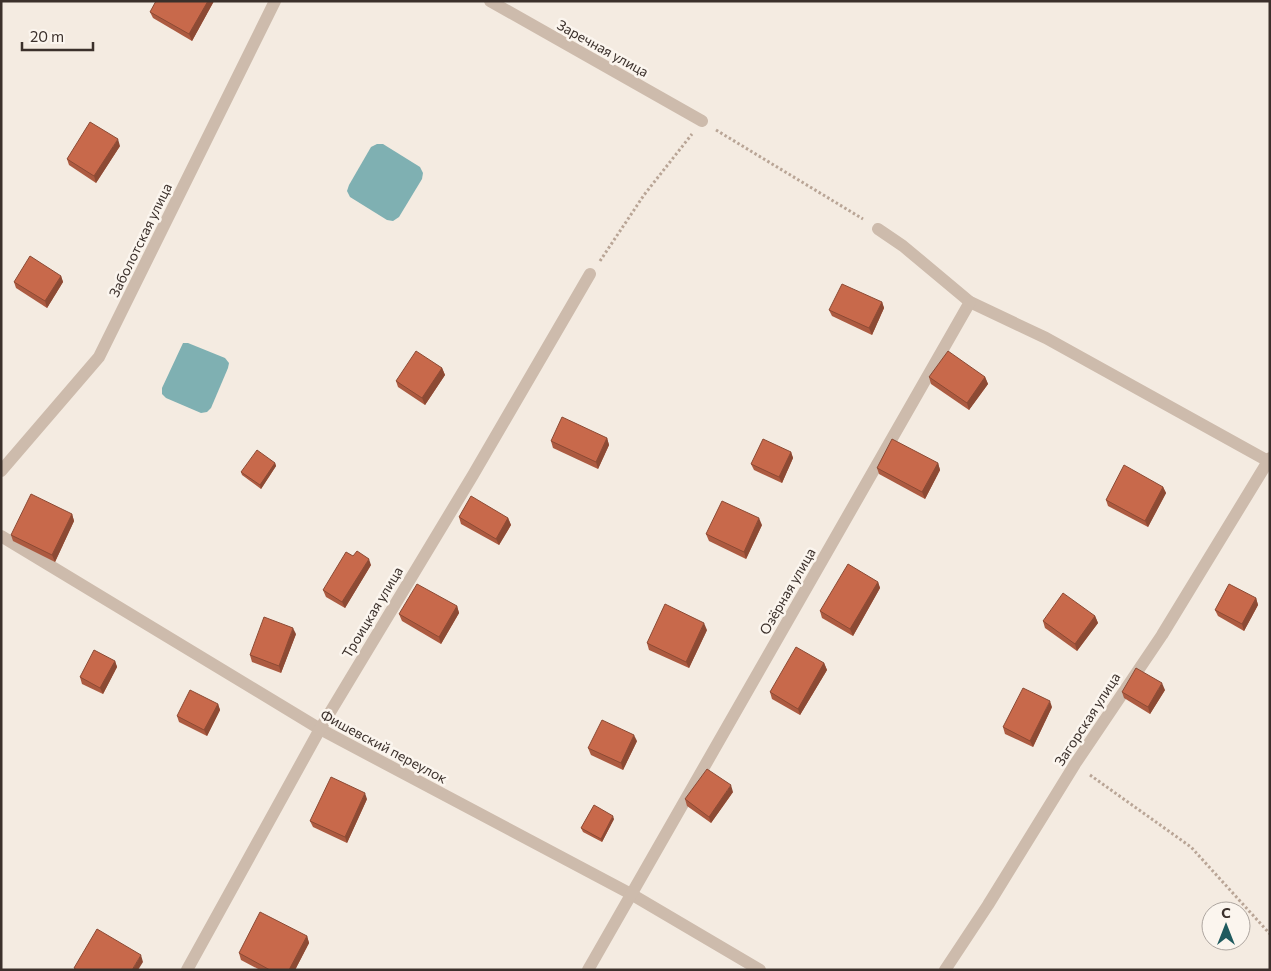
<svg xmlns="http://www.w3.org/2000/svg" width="1271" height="971" font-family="Commissioner,sans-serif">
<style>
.water{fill:#7fb0b2}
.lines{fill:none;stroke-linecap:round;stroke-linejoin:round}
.path{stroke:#b9a596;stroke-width:3;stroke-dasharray:2.5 2.5;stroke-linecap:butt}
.minor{stroke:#cdbbac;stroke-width:12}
.wall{fill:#ac5a40}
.shaded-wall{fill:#8c4a34}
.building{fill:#c8694b;stroke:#8c4a34}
.labels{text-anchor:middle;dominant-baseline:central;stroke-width:5;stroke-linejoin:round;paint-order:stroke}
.street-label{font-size:14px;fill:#3b302b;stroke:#fbf5ee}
</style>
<rect width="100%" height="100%" fill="#f4ebe1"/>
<g class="water">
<polygon points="377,144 383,144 420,167 423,173 422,179 399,217 393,221 387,220 350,197 347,191 349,185 371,147"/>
<polygon points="183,343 188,343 225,358 229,363 228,368 211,408 207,412 201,413 166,398 162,394 162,388"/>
</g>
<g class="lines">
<g class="path">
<polyline points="716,130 863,219"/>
<polyline points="600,261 644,195 692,134"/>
<polyline points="1090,775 1191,847 1270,934"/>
</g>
<g class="minor">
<polyline points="490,1 702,121"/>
<polyline points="878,229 903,246 970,302 1046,338 1268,461"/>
<polyline points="1,471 99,357 275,1"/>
<polyline points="1,536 320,729 631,894 760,970"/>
<polyline points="187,970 320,729 473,475 590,274"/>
<polyline points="588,970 970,302"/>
<polyline points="945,970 988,905 1075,764 1162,635 1270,458"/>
</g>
</g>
<g class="wall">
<polygon points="214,1 192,41 153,18 150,12"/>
<polygon points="120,146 96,183 69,165 67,159"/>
<polygon points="61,276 63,282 47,308 16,288 14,282"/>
<polygon points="882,302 884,308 872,335 832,316 829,310"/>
<polygon points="442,368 445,375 425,405 398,387 396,381"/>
<polygon points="929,377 985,377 988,384 969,410 931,384"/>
<polygon points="607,438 609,445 598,469 553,448 551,441"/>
<polygon points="791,452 793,458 782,483 754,470 751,464"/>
<polygon points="275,463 276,466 261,489 242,475 241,472"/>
<polygon points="938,463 940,470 925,499 879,474 877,468"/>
<polygon points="1163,487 1166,493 1148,527 1108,506 1106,500"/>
<polygon points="72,514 74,521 55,562 13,541 11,535"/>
<polygon points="459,517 508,518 511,525 499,545 461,524"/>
<polygon points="762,525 746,559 709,541 706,534"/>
<polygon points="353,556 371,565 345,608 326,597 323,590"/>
<polygon points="878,582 880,588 853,636 822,618 820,611"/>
<polygon points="1256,598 1258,605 1244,631 1218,616 1215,610"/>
<polygon points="457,606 459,613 441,644 402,621 399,614"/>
<polygon points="1095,616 1098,623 1077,651 1045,628 1043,621"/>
<polygon points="707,630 689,668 649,650 647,643"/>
<polygon points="296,634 281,673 252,662 250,655"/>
<polygon points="115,661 117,667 103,694 82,684 80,677"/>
<polygon points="824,663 827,670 800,715 772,699 770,692"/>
<polygon points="1165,690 1150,714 1124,698 1122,692"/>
<polygon points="218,704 220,710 207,736 179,722 177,716"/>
<polygon points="1052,707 1033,747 1005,734 1003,727"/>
<polygon points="637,741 623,770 591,755 588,748"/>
<polygon points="733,792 711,823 687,806 685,799"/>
<polygon points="367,799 347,843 313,827 310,821"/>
<polygon points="614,819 602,842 583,832 581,828"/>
<polygon points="307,936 309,943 295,970 260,970 241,960 239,953"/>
</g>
<g class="shaded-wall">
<polygon points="208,1 214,1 192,41 189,34"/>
<polygon points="118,139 120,146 96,183 94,176"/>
<polygon points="61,276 63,282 47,308 45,301"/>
<polygon points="882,302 884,308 872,335 869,328"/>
<polygon points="442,368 445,375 425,405 422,398"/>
<polygon points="985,377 988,384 969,410 967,403"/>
<polygon points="607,438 609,445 598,469 596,462"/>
<polygon points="791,452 793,458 782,483 779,477"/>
<polygon points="275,463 276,466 261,489 260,485"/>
<polygon points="938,463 940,470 925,499 922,492"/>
<polygon points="1163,487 1166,493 1148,527 1145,521"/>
<polygon points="72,514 74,521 55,562 52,555"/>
<polygon points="508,518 511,525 499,545 496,539"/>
<polygon points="759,518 762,525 746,559 744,552"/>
<polygon points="369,559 371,565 345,608 342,602"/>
<polygon points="878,582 880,588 853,636 850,629"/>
<polygon points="1256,598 1258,605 1244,631 1242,624"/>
<polygon points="457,606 459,613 441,644 439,637"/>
<polygon points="1095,616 1098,623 1077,651 1075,644"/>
<polygon points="704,623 707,630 689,668 686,662"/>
<polygon points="293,628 296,634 281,673 279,666"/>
<polygon points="115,661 117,667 103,694 100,688"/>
<polygon points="824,663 827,670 800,715 798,709"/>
<polygon points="1162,683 1165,690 1150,714 1148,707"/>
<polygon points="1050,701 1052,707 1033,747 1030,741"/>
<polygon points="218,704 220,710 207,736 204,730"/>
<polygon points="634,735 637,741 623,770 621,763"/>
<polygon points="731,785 733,792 711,823 709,817"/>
<polygon points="365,793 367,799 347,843 345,837"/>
<polygon points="613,816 614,819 602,842 601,839"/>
<polygon points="307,936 309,943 295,970 289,970"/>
<polygon points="141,955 143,962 138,970 132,970"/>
</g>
<g class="building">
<polygon points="156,1 208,1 189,34 150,12"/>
<polygon points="90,122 118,139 94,176 67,159"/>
<polygon points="30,256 61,276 45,301 14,282"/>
<polygon points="842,284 882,302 869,328 829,310"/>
<polygon points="416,351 442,368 422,398 396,381"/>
<polygon points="948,351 985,377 967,403 929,377"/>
<polygon points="562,417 607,438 596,462 551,441"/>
<polygon points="763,439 791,452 779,477 751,464"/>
<polygon points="892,439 938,463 922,492 877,468"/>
<polygon points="257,450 275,463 260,485 241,472"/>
<polygon points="1124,465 1163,487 1145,521 1106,500"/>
<polygon points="31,494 72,514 52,555 11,535"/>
<polygon points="471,496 508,518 496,539 459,517"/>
<polygon points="722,501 759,518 744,552 706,534"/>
<polygon points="357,551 369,559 342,602 323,590 346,552 353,556"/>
<polygon points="848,564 878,582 850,629 820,611"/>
<polygon points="417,584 457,606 439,637 399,614"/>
<polygon points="1229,584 1256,598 1242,624 1215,610"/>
<polygon points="1063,593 1095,616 1075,644 1043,621"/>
<polygon points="665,604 704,623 686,662 647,643"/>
<polygon points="264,617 293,628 279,666 250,655"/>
<polygon points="796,647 824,663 798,709 770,692"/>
<polygon points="94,650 115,661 100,688 80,677"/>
<polygon points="1136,668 1162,683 1148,707 1122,692"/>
<polygon points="1023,688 1050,701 1030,741 1003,727"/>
<polygon points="190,690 218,704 204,730 177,716"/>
<polygon points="602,720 634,735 621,763 588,748"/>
<polygon points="707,769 731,785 709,817 685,799"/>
<polygon points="331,777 365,793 345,837 310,821"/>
<polygon points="594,805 613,816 601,839 581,828"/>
<polygon points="260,912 307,936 289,970 270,970 239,953"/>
<polygon points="97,929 141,955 132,970 77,970 74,968"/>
</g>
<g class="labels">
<g class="street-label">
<text transform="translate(603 48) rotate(29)">Заречная улица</text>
<text transform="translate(140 240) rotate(-64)">Заболотская улица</text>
<text transform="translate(787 591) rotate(-60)">Озёрная улица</text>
<text transform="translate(372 612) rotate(-59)">Троицкая улица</text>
<text transform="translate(1087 719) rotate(-57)">Загорская улица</text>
<text transform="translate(384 746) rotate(28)">Фишевский переулок</text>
</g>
</g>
<rect width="1271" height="971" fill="none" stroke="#3b302b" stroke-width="5"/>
<g transform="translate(1226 926)"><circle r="24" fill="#fbf5ee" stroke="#aea6a0"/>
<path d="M0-4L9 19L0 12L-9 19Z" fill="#1f5a5e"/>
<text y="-8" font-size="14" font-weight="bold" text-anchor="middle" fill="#3b302b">С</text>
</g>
<path d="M22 42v8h71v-8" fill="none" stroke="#3b302b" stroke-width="2.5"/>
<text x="30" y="42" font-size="15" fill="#3b302b" stroke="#fbf5ee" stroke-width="4" paint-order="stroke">20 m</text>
</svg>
